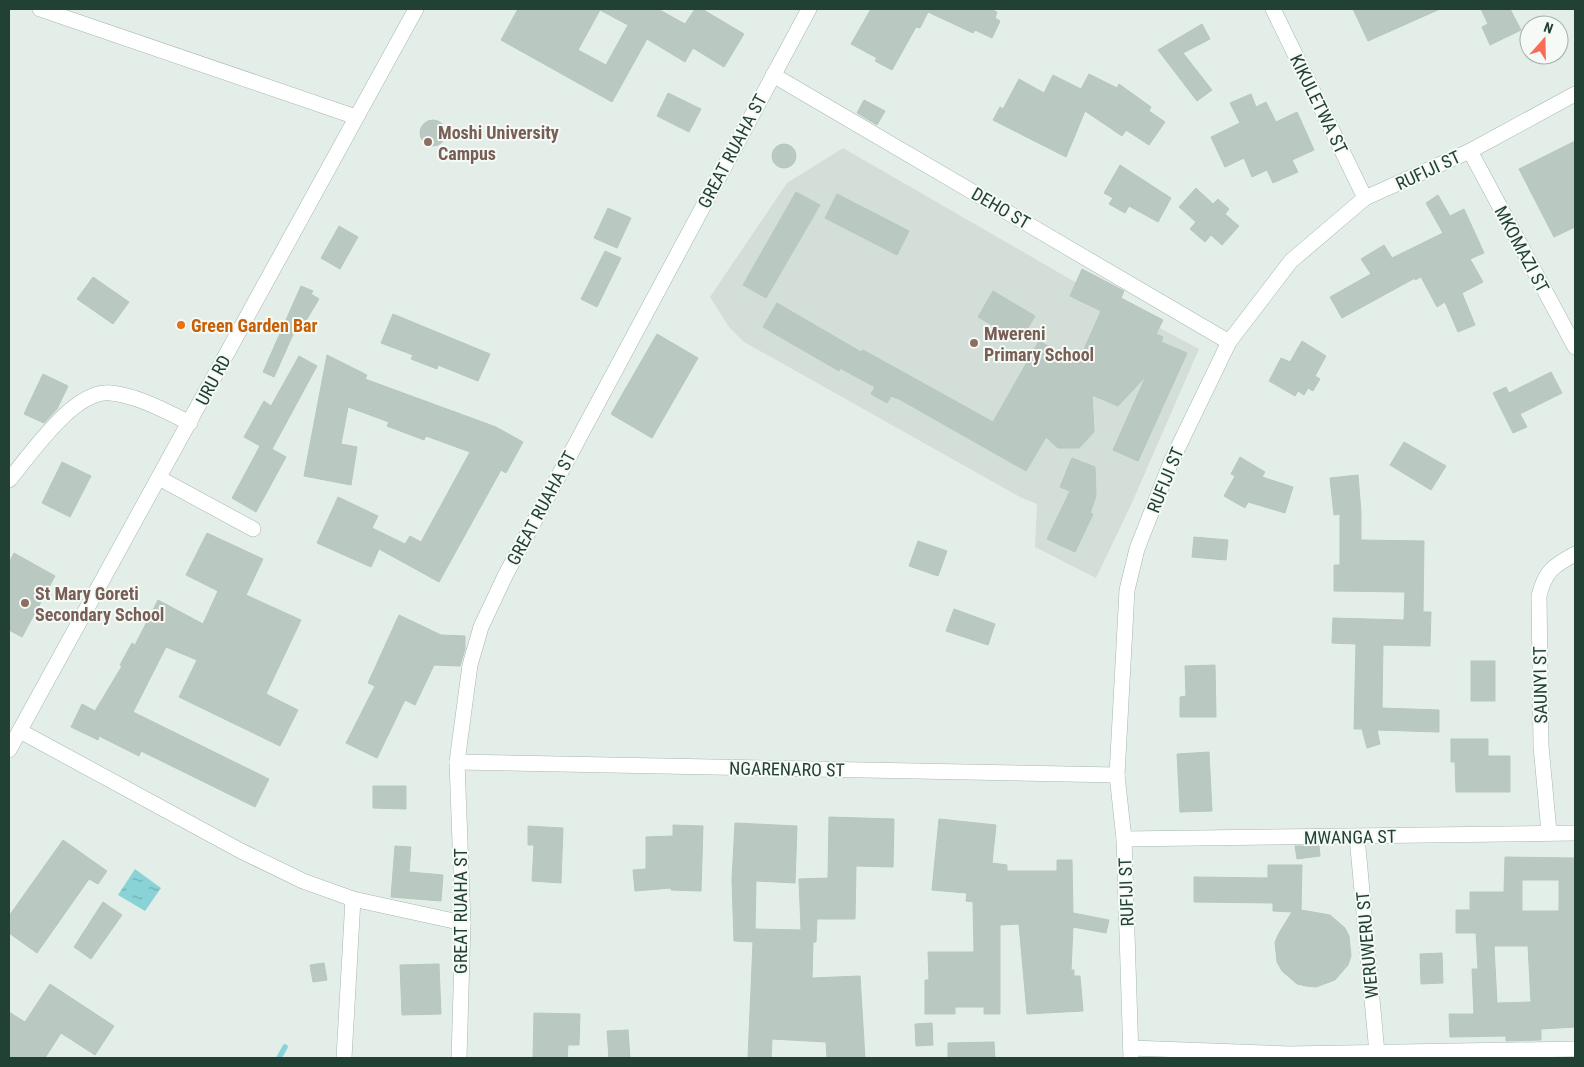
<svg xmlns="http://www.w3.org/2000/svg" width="1584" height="1067" font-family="'Roboto Condensed',sans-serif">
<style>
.built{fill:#d2ded7}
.water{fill:url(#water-ripples)}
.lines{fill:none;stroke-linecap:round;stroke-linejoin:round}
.stream{stroke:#89d3d6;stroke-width:5.5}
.building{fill:#b9c9c1;stroke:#b6c8be;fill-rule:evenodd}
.minor-casing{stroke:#a6b7af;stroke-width:16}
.minor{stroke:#fff;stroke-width:15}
.education-dot{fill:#8d6e63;stroke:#f5faf7;stroke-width:2}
.food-dot{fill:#e8710a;stroke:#f5faf7;stroke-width:2}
.labels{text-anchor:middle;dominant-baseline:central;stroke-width:4;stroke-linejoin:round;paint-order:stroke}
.street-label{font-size:18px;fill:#224135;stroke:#f5faf7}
.education-label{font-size:18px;font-weight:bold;fill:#785e54;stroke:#f5faf7;text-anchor:start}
.food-label{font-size:18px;font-weight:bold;fill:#c56008;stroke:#f5faf7;text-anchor:start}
</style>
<defs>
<pattern id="water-ripples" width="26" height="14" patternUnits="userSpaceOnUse" patternTransform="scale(1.25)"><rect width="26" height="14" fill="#89d3d6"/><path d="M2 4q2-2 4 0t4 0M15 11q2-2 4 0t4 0" fill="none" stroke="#70adae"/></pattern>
</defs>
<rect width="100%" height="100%" fill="#e4eee8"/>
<polygon class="built" points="843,148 1089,290 1199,349 1131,505 1096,578 1035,547 1037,504 1020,497 744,342 729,327 710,297 787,183"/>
<polygon class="water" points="135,869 161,888 145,911 118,895"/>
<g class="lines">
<polyline class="stream" points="279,1058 285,1047"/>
</g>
<g class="building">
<path d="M518 9H658L685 24 695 9H702L744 34 724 67 693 48 685 62 647 39 612 102 501 40ZM600 10 628 25 606 65 578 50Z"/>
<polygon points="871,9 989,9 997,12 995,18 1000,21 992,38 975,30 973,33 928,12 920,28 916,27 892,70 875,61 877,58 851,44"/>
<polygon points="1353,9 1440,9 1368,41"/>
<polygon points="1481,9 1510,9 1521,30 1490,45 1482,27 1488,24"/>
<polygon points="1202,24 1210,39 1183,53 1212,90 1197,101 1158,50"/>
<polygon points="1089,74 1117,88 1119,84 1151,107 1149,111 1165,122 1149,145 1126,130 1122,136 1085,111 1066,157 993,120 1000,107 1003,109 1019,79 1044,93 1053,75 1081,89"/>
<polygon points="668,93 701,109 689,132 657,116"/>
<polygon points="1251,94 1256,107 1266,102 1276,122 1297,112 1314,150 1292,160 1298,172 1273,183 1267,170 1252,177 1244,158 1225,167 1211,137 1240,123 1230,103"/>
<polygon points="864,100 885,111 877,125 857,113"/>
<circle cx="433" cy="133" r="13"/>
<polygon points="1575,141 1575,227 1554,237 1519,169"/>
<circle cx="784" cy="156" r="12"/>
<polygon points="1120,165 1171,198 1158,222 1129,206 1125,213 1109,204 1113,198 1104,193"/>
<polygon points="1196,188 1213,204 1218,199 1229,209 1225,214 1239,226 1222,245 1211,235 1205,242 1190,229 1196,222 1179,207"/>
<polygon points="796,192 820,205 766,298 743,285"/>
<polygon points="837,194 909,231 897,255 825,218"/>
<polygon points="1438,195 1450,216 1464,209 1484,253 1470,259 1483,282 1462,293 1475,325 1458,332 1445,302 1437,307 1421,277 1415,280 1415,278 1342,318 1330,297 1371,274 1361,259 1384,245 1392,258 1443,233 1426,203"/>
<polygon points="608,208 631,218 617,248 594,238"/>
<polygon points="339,226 358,237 340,269 321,258"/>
<polygon points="605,251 621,258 597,307 581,299"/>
<polygon points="1082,269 1124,291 1121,298 1163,320 1156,334 1163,337 1161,342 1187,353 1138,461 1113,450 1146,376 1118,406 1092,395 1094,432 1079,448 1058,448 1046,437 1026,471 899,399 891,396 887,403 871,394 875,387 840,368 839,371 763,327 777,303 861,352 863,350 993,422 1039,341 1078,363 1101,311 1070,296"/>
<polygon points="93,277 129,302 113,324 77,299"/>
<polygon points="301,286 313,291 311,294 319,299 304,324 299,321 274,377 263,372"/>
<polygon points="993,291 1035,316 1020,341 978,317"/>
<polygon points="393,314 490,354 478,381 438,365 437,369 411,359 413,355 381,343"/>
<polygon points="657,334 698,358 652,438 611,414"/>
<polygon points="1302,341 1326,356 1315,376 1320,379 1313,391 1308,388 1304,395 1298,391 1295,396 1269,381 1281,358 1290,362"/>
<polygon points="327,355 367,375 365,379 496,427 523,442 506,473 501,470 439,582 379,549 371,567 317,543 338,497 378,516 372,528 405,544 410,536 421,542 470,452 426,436 424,440 387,426 389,422 348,407 341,444 357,447 351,485 304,476"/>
<polygon points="299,356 317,366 272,449 286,457 256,512 232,498 260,446 244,437 264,401 271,406"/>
<polygon points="1551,372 1562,393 1520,414 1527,427 1513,433 1493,393 1506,387 1509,393"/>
<polygon points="43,374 68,386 57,409 44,423 24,414"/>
<polygon points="1404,442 1446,466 1431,490 1390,465"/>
<polygon points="1240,457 1265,472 1262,477 1293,487 1285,513 1248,502 1245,508 1224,496 1235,476 1231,474"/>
<polygon points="1072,458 1095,467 1096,496 1090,513 1093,514 1075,552 1047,539 1070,491 1060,487"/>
<polygon points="62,462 91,476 70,517 42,503"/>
<polygon points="1358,475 1361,512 1361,540 1424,541 1423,612 1431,612 1430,646 1383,645 1382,708 1439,710 1439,732 1377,730 1380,744 1367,748 1362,729 1354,729 1356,644 1332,643 1333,618 1404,620 1405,592 1334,591 1334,565 1340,565 1340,514 1334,515 1330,478"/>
<polygon points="207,533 263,559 246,595 301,620 266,694 298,710 280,746 179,697 197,660 166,647 133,712 269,779 255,807 141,751 139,756 99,736 98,740 71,727 82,704 95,711 122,666 120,665 132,643 135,645 158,600 203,624 218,591 186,575"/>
<polygon points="1194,537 1228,540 1226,560 1192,557"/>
<polygon points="918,541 947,551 938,576 909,566"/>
<polygon points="14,553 55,576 22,637 9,630 9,563"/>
<polygon points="954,609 995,624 988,645 946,631"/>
<polygon points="399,615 441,635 465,636 465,649 460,666 434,665 415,705 405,700 377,758 346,743 375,686 368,683"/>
<rect x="1471" y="661" width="24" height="40"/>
<polygon points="1215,665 1216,717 1180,717 1180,697 1186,696 1185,666"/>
<polygon points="1451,739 1488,739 1488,756 1510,756 1510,792 1456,792 1455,762 1451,762"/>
<polygon points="1209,752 1212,811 1180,812 1177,754"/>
<polygon points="373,786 406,786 406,809 373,808"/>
<polygon points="829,817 894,819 893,867 856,866 855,919 817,919 816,942 813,942 812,978 860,976 865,1058 827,1058 826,1042 772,1039 771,1058 748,1058 753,942 734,941 732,880 735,823 797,826 795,883 756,881 755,929 801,930 799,879 828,878"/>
<polygon points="939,819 996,825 992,863 1007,865 1007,871 1057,871 1057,860 1072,860 1073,913 1109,920 1106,933 1073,927 1071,970 1074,970 1074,976 1080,976 1083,1011 1027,1014 1019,924 1000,925 1000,1014 984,1014 984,1007 955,1007 955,1014 925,1014 925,980 929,980 928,952 974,952 973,902 966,901 967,893 932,890"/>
<polygon points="673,825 703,826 701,891 671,890 671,888 635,891 633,870 646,869 646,837 673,836"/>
<polygon points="528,826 563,828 561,883 532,881 534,845 528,845"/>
<polygon points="63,840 107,871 98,884 89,879 37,953 9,933 9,916"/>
<polygon points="395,846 411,847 409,872 443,875 441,901 391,897"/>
<polygon points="1295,846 1319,846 1320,856 1297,859"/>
<path d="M1505 857 1575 858V1027L1541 1029V1040L1506 1041V1036L1450 1037 1449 1014H1474L1472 969H1478L1476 933H1456V910H1470V892H1504ZM1522 880H1559V911H1522ZM1494 946H1528L1531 1002 1497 1003Z"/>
<polygon points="1268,865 1302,865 1301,910 1330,915 1345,928 1349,936 1351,956 1348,965 1335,980 1316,987 1306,986 1297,984 1282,971 1277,962 1275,942 1279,933 1292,912 1273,911 1273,903 1194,902 1194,877 1268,878"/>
<polygon points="103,902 122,915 91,959 74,947"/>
<polygon points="1442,953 1443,983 1421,984 1420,954"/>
<polygon points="324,963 327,980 313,982 310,965"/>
<polygon points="439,964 441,1014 402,1015 400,965"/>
<polygon points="50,984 114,1026 95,1055 61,1033 45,1058 9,1058 9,1012 25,1022"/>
<polygon points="534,1013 580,1014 579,1045 568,1045 567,1058 533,1058"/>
<polygon points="932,1023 933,1045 916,1046 915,1024"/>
<polygon points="628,1030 630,1058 609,1058 607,1031"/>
<polygon points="994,1042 995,1058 948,1058 948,1043"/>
</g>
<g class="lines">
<g class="minor-casing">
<g id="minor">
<polyline points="40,9 356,117"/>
<polyline points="1273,9 1365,198"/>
<polyline points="773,75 1229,342"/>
<polyline points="1470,151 1575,347"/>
<polyline points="159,478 253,529"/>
<path d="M9 480C31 454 74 389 111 393 139 396 165 411 190 423"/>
<polyline points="20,731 241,851 303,881 353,899 463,923"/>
<polyline points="9,750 416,9"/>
<polyline points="457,762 1117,775"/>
<path d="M1549 832 1541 746 1539 596C1545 571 1553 566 1575 554"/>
<polyline points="1357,837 1377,1053"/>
<polyline points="1124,839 1575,833"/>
<polyline points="1131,1048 1289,1054 1575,1049"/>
<polyline points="344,1058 353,899"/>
<polyline points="459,1058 463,923 457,762 470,665 481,627 506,574 809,9"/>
<polyline points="1131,1058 1124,839 1117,775 1127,590 1137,549 1171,462 1229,342 1291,261 1365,198 1470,151 1575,94"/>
</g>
</g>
<use href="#minor" class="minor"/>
</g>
<g class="education-dot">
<circle cx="428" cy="142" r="5"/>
<circle cx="974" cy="343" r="5"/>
<circle cx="25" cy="603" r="5"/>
</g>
<circle class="food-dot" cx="181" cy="325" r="5"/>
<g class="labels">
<g class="street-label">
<text transform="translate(1319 104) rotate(64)">KIKULETWA ST</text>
<text transform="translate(732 151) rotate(-62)">GREAT RUAHA ST</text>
<text transform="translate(1428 170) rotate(-25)">RUFIJI ST</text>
<text transform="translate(1001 208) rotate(30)">DEHO ST</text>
<text transform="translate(1522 249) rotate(62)">MKOMAZI ST</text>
<text transform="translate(213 380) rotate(-62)">URU RD</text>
<text transform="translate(1165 480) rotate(-68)">RUFIJI ST</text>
<text transform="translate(541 508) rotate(-62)">GREAT RUAHA ST</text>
<text transform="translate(1540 685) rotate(-91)">SAUNYI ST</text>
<text transform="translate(787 769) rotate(1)">NGARENARO ST</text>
<text transform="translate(1350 837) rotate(-1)">MWANGA ST</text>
<text transform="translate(1126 892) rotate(-92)">RUFIJI ST</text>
<text transform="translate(460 911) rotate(-90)">GREAT RUAHA ST</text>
<text transform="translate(1367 945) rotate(-95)">WERUWERU ST</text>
</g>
<g class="education-label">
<text x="438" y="132">Moshi University<tspan x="438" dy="21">Campus</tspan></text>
<text x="984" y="333">Mwereni<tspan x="984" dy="21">Primary School</tspan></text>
<text x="35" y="593">St Mary Goreti<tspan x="35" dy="21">Secondary School</tspan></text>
</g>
<g class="food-label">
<text x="191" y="325">Green Garden Bar</text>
</g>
</g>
<rect width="1584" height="1067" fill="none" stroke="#224135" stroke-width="20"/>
<g transform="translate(1544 40) rotate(20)"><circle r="24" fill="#f5faf7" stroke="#a1b0a9"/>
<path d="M0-4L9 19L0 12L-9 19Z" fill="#f96b57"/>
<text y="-8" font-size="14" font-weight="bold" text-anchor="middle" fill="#224135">N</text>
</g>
</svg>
